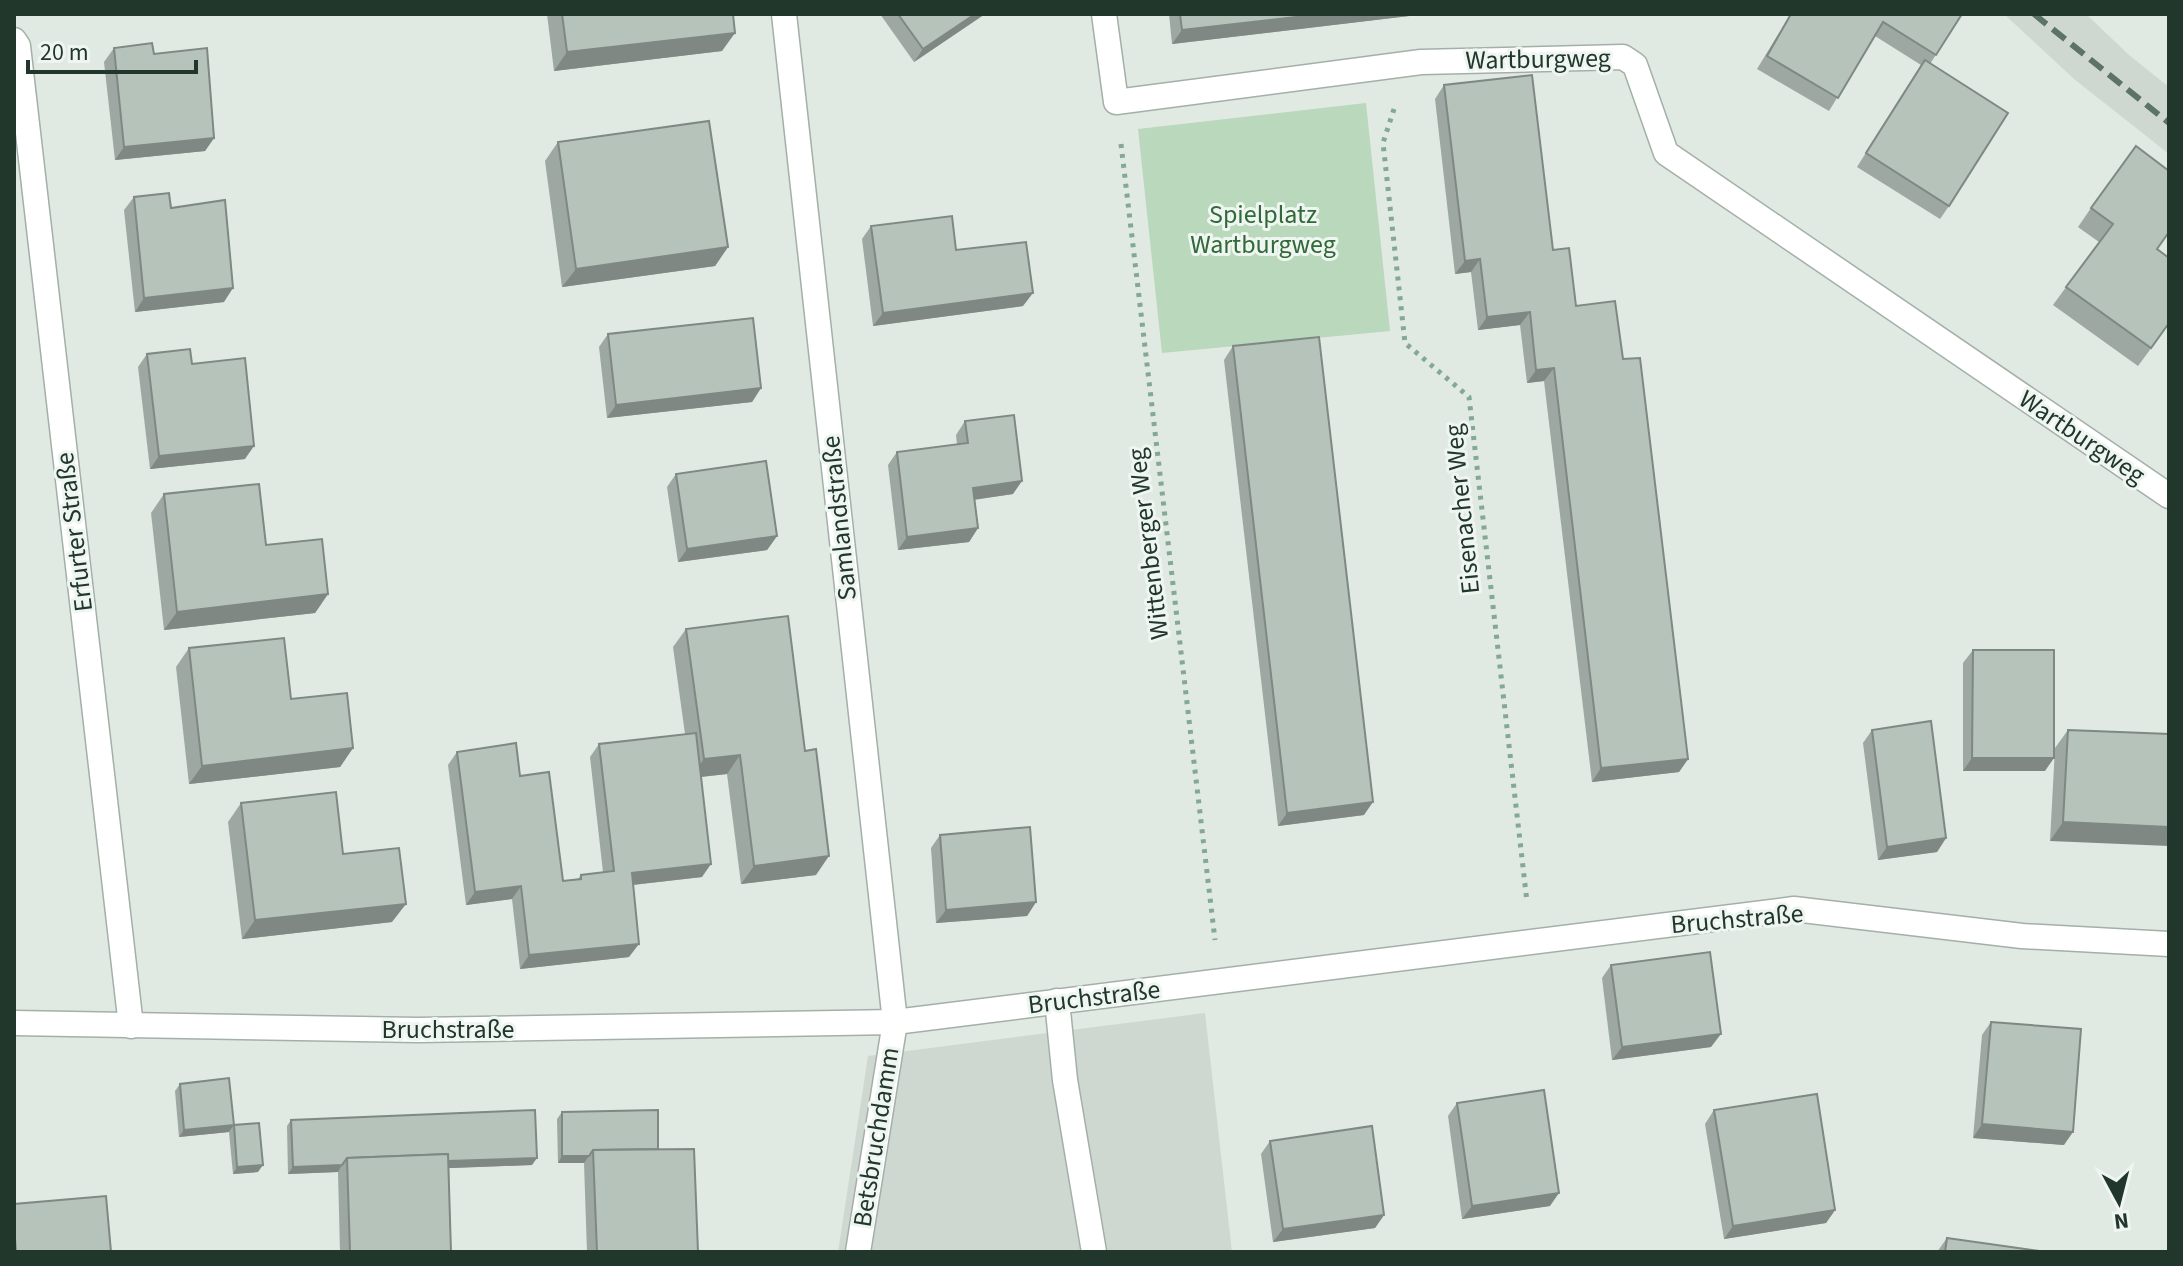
<svg xmlns="http://www.w3.org/2000/svg" width="2183" height="1266" font-family="'Source Sans 3',sans-serif">
<style>
.built{fill:#ced8d1}
.green{fill:#bad8bb}
.lines{fill:none;stroke-linecap:round;stroke-linejoin:round}
.lane-casing{stroke:#a3b0a8;stroke-width:27}
.street-casing{stroke:#a3b0a8;stroke-width:27}
.path{stroke:#83a994;stroke-width:5;stroke-dasharray:4 6;stroke-linecap:butt}
.lane{stroke:#fff;stroke-width:24}
.street{stroke:#fff;stroke-width:24}
.rail{stroke:#5d7367;stroke-width:6;stroke-dasharray:16 8;stroke-linecap:butt}
.wall{fill:#9ca8a1}
.shaded-wall{fill:#7f8883}
.building{fill:#b5c3bb;stroke:#7f8883;stroke-width:2}
.labels{text-anchor:middle;dominant-baseline:central;stroke-width:6;stroke-linejoin:round;paint-order:stroke}
.street-label{font-size:26px;fill:#22372c;stroke:#eff6f1}
.park-label{font-size:26px;fill:#316938;stroke:#eff6f1}
</style>
<rect width="100%" height="100%" fill="#e0e9e2"/>
<g class="built">
<polygon points="2004,14 2086,14 2129,55 2169,87 2169,154 2074,79"/>
<polygon points="1205,1013 1232,1252 838,1252 868,1056"/>
</g>
<polygon class="green" points="1366,103 1390,331 1162,353 1138,129"/>
<g class="lines">
<g class="lane-casing">
<polyline id="lane" points="1057,1001 1065,1080 1094,1252"/>
</g>
<g class="street-casing">
<g id="street">
<polyline points="784,14 895,1022 858,1252"/>
<polyline points="1104,14 1116,102 1421,62 1623,57 1635,65 1666,153 2169,496"/>
<polyline points="14,40 18,46 131,1026"/>
<polyline points="14,1023 418,1030 895,1022 1794,909 2022,936 2169,944"/>
</g>
</g>
<g class="path">
<polyline points="1394,109 1383,143 1405,343 1469,397 1527,902"/>
<polyline points="1121,144 1215,940"/>
</g>
<use href="#lane" class="lane"/>
<use href="#street" class="street"/>
<polyline class="rail" points="2034,14 2169,123"/>
</g>
<g class="wall">
<polygon points="547,14 733,14 722,51 554,71"/>
<polygon points="880,14 985,14 914,62"/>
<polygon points="1169,14 1426,14 1172,44"/>
<polygon points="1788,14 1962,14 1930,64 1949,206 1940,219 1857,167 1921,65 1875,36 1829,111 1757,69 1790,15"/>
<polygon points="114,48 154,54 214,138 205,151 115,160 104,62"/>
<polygon points="1444,85 1553,250 1576,306 1623,359 1688,759 1679,772 1592,782 1544,381 1527,383 1520,325 1478,330 1471,272 1455,274 1435,99"/>
<polygon points="558,142 728,247 715,266 562,287 545,161"/>
<polygon points="2169,171 2169,233 2157,249 2169,324 2138,366 2053,305 2099,242 2078,227 2091,208"/>
<polygon points="134,197 171,208 224,302 135,312 124,210"/>
<polygon points="871,226 956,250 1023,306 873,326 862,239"/>
<polygon points="608,334 761,388 752,402 607,418 599,347"/>
<polygon points="1233,346 1364,815 1278,826 1224,360"/>
<polygon points="147,354 192,364 245,459 150,469 138,367"/>
<polygon points="965,421 1013,494 974,500 978,528 969,542 898,550 888,465 897,452 957,444 956,435"/>
<polygon points="676,474 777,536 767,550 678,562 667,487"/>
<polygon points="164,494 266,545 328,594 315,613 164,630 151,513"/>
<polygon points="686,629 816,875 741,884 727,774 701,777 702,877 633,885 629,957 520,969 512,899 466,905 448,765 457,752 520,776 563,881 578,879 581,875 603,872 590,757 599,744 685,734 673,647"/>
<polygon points="189,648 291,699 353,748 340,767 189,784 176,667"/>
<polygon points="1973,650 2045,771 1963,771 1963,663"/>
<polygon points="1872,730 1946,838 1937,852 1878,860 1863,743"/>
<polygon points="2068,730 2169,734 2050,841 2055,748"/>
<polygon points="241,803 343,854 392,922 242,939 228,822"/>
<polygon points="940,835 1036,902 1027,916 936,923 931,848"/>
<polygon points="1611,965 1711,1047 1612,1060 1602,978"/>
<polygon points="1991,1022 2064,1145 1973,1138 1982,1035"/>
<polygon points="180,1084 234,1125 229,1132 179,1137 175,1091"/>
<polygon points="1457,1103 1550,1206 1462,1219 1448,1116"/>
<polygon points="1714,1110 1835,1210 1826,1223 1724,1239 1705,1124"/>
<polygon points="562,1112 658,1149 698,1252 587,1252 584,1163 558,1163 557,1119"/>
<polygon points="291,1120 532,1165 449,1168 451,1252 340,1252 338,1172 288,1174 287,1126"/>
<polygon points="234,1125 258,1172 233,1174 229,1132"/>
<polygon points="1270,1141 1384,1215 1375,1228 1273,1242 1261,1154"/>
<polygon points="1947,1238 2047,1252 1937,1252"/>
</g>
<g class="shaded-wall">
<polygon points="975,14 985,14 914,62 923,49"/>
<polygon points="1322,14 1426,14 1172,44 1182,30"/>
<polygon points="735,33 722,51 554,71 567,52"/>
<polygon points="214,138 205,151 115,160 124,147"/>
<polygon points="728,247 715,266 562,287 576,269"/>
<polygon points="1480,259 1471,272 1455,274 1465,261"/>
<polygon points="233,288 224,302 135,312 144,298"/>
<polygon points="1033,293 1023,306 873,326 883,313"/>
<polygon points="1530,312 1520,325 1478,330 1487,317"/>
<polygon points="1554,368 1544,381 1527,383 1536,370"/>
<polygon points="761,388 752,402 607,418 616,405"/>
<polygon points="254,446 245,459 150,469 159,456"/>
<polygon points="1022,481 1013,494 964,501 973,488"/>
<polygon points="978,528 969,542 898,550 907,537"/>
<polygon points="777,536 767,550 678,562 687,549"/>
<polygon points="328,594 315,613 164,630 177,612"/>
<polygon points="353,748 340,767 189,784 202,766"/>
<polygon points="740,755 727,774 690,778 704,759"/>
<polygon points="1972,758 2054,758 2045,771 1963,771"/>
<polygon points="1688,759 1679,772 1592,782 1601,768"/>
<polygon points="1373,802 1364,815 1278,826 1287,813"/>
<polygon points="2063,822 2169,827 2169,846 2050,841"/>
<polygon points="1946,838 1937,852 1878,860 1887,847"/>
<polygon points="829,856 816,875 741,884 754,866"/>
<polygon points="711,864 702,877 622,886 632,873"/>
<polygon points="521,886 512,899 466,905 475,892"/>
<polygon points="1036,902 1027,916 936,923 946,910"/>
<polygon points="406,904 392,922 242,939 255,920"/>
<polygon points="639,944 629,957 520,969 529,955"/>
<polygon points="1721,1034 1711,1047 1612,1060 1622,1047"/>
<polygon points="1982,1124 2073,1132 2064,1145 1973,1138"/>
<polygon points="234,1125 229,1132 179,1137 184,1130"/>
<polygon points="562,1156 589,1156 584,1163 558,1163"/>
<polygon points="537,1158 532,1165 348,1172 347,1165"/>
<polygon points="263,1165 258,1172 233,1174 237,1167"/>
<polygon points="342,1165 338,1172 288,1174 293,1167"/>
<polygon points="1559,1193 1550,1206 1462,1219 1472,1206"/>
<polygon points="1835,1210 1826,1223 1724,1239 1733,1226"/>
<polygon points="1384,1215 1375,1228 1273,1242 1283,1229"/>
</g>
<g class="building">
<polygon points="562,14 733,14 735,33 567,52"/>
<polygon points="898,14 975,14 923,49"/>
<polygon points="1180,14 1322,14 1182,30"/>
<polygon points="1791,14 1962,14 1936,55 1883,22 1838,98 1767,56"/>
<polygon points="152,43 154,54 207,48 214,138 124,147 114,48"/>
<polygon points="1925,60 2008,113 1949,206 1866,153"/>
<polygon points="1532,75 1553,250 1569,248 1576,306 1615,301 1623,359 1640,358 1688,759 1601,768 1554,368 1536,370 1530,312 1487,317 1480,259 1465,261 1444,85"/>
<polygon points="709,121 728,247 576,269 558,142"/>
<polygon points="2136,146 2169,171 2169,232 2157,249 2169,258 2169,323 2151,348 2066,287 2113,224 2091,208"/>
<polygon points="169,193 171,208 225,200 233,288 144,298 134,197"/>
<polygon points="952,216 956,250 1026,242 1033,293 883,313 871,226"/>
<polygon points="753,318 761,388 616,405 608,334"/>
<polygon points="1319,337 1373,802 1287,813 1233,346"/>
<polygon points="190,349 192,364 245,358 254,446 159,456 147,354"/>
<polygon points="1014,415 1022,481 973,488 978,528 907,537 897,452 968,443 965,421"/>
<polygon points="766,461 777,536 687,549 676,474"/>
<polygon points="259,484 266,545 322,539 328,594 177,612 164,494"/>
<polygon points="788,616 805,751 816,749 829,856 754,866 740,755 704,759 686,629"/>
<polygon points="284,638 291,699 347,693 353,748 202,766 189,648"/>
<polygon points="1973,650 2054,650 2054,758 1972,758"/>
<polygon points="1931,721 1946,838 1887,847 1872,730"/>
<polygon points="2068,730 2169,734 2169,827 2063,822"/>
<polygon points="696,733 711,864 632,873 639,944 529,955 521,886 475,892 457,752 516,743 520,776 549,772 563,881 581,879 581,875 614,871 599,744"/>
<polygon points="336,792 343,854 399,848 406,904 255,920 241,803"/>
<polygon points="1030,827 1036,902 946,910 940,835"/>
<polygon points="1710,952 1721,1034 1622,1047 1611,965"/>
<polygon points="1991,1022 2081,1029 2073,1132 1982,1124"/>
<polygon points="229,1078 234,1125 184,1130 180,1084"/>
<polygon points="1544,1090 1559,1193 1472,1206 1457,1103"/>
<polygon points="1817,1094 1835,1210 1733,1226 1714,1110"/>
<polygon points="535,1110 537,1158 448,1161 448,1154 347,1158 342,1165 293,1167 291,1120"/>
<polygon points="658,1110 658,1149 593,1150 589,1156 562,1156 562,1112"/>
<polygon points="259,1123 263,1165 237,1167 234,1125"/>
<polygon points="1372,1126 1384,1215 1283,1229 1270,1141"/>
<polygon points="694,1149 698,1252 597,1252 593,1150"/>
<polygon points="448,1154 451,1252 350,1252 347,1158"/>
<polygon points="106,1196 111,1252 16,1252 14,1225 14,1204"/>
<polygon points="1947,1238 2047,1252 1945,1252"/>
</g>
<g class="labels">
<g class="street-label">
<text transform="translate(1538 59) rotate(-1)">Wartburgweg</text>
<text transform="translate(2082 437) rotate(34)">Wartburgweg</text>
<text transform="translate(1462 509) rotate(-96)">Eisenacher Weg</text>
<text transform="translate(839 518) rotate(-96)">Samlandstraße</text>
<text transform="translate(74 532) rotate(-97)">Erfurter Straße</text>
<text transform="translate(1148 544) rotate(-97)">Wittenberger Weg</text>
<text transform="translate(1737 919) rotate(-5)">Bruchstraße</text>
<text transform="translate(1094 997) rotate(-7)">Bruchstraße</text>
<text x="448" y="1029">Bruchstraße</text>
<text transform="translate(876 1137) rotate(-81)">Betsbruchdamm</text>
</g>
<g class="park-label">
<text x="1263" y="214">Spielplatz<tspan x="1263" dy="30">Wartburgweg</tspan></text>
</g>
</g>
<rect width="2183" height="1266" fill="none" stroke="#22372c" stroke-width="32"/>
<g transform="translate(2119 1202) rotate(173)" stroke="#eff6f1" stroke-width="6" paint-order="stroke">
<path d="M0-6L14 30L0 20L-14 30Z" fill="#22372c"/>
<text y="-12" font-size="22" font-weight="bold" text-anchor="middle" fill="#22372c">N</text>
</g>
<path d="M28 60v12h168v-12" fill="none" stroke="#22372c" stroke-width="4"/>
<text x="40" y="60" font-size="24" fill="#22372c" stroke="#eff6f1" stroke-width="6" paint-order="stroke">20 m</text>
</svg>
